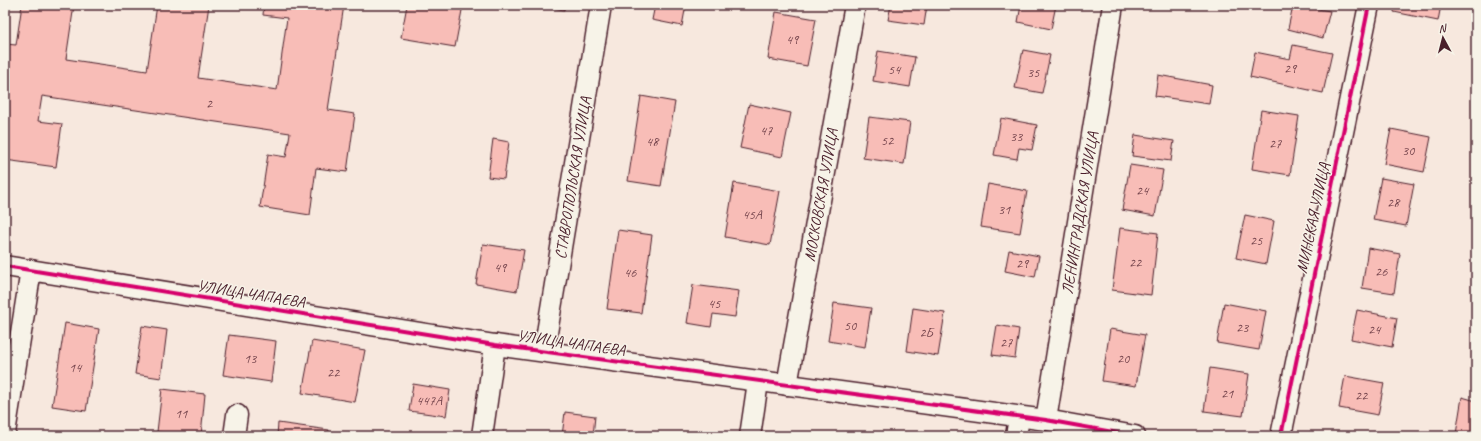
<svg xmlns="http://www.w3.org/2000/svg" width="1481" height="441" font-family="Caveat,sans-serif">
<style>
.building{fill:#f8bdb7;stroke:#4a1f2b}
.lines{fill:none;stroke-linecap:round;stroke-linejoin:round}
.minor-casing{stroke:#4a1f2b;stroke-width:23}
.minor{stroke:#f7f3e8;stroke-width:20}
.cycleway-casing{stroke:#f7f3e8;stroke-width:6}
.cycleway{stroke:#d6006c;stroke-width:4}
.labels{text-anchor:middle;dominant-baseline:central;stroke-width:3;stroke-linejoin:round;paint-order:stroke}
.number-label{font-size:14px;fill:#76464e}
.street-label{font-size:16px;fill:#4a1f2b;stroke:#f7f3e8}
</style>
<rect width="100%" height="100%" fill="#f7e8de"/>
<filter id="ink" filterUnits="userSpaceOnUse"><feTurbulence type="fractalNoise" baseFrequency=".025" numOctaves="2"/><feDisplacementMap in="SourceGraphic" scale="8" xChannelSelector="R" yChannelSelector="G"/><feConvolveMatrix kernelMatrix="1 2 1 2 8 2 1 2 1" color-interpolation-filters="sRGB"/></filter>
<g filter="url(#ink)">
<g class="building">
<polygon points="22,5 74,5 66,59 147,71 157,5 209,5 198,78 277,90 287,18 263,15 264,5 344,5 328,110 355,114 347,172 316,168 310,215 260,207 268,154 286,157 290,133 42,96 38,121 62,124 56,167 5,160 5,120 9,94 5,94 5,44 16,45"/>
<polygon points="407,5 463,5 455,47 401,38"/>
<polygon points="536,5 565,5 564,10"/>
<polygon points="655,5 686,5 682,26 652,20"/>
<polygon points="891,5 927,5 924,25 888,20"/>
<polygon points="1021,5 1056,5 1051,29 1018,22"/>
<polygon points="1293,5 1330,11 1323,38 1288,29"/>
<polygon points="1395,5 1441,5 1438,21 1394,12"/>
<polygon points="776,12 816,19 807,66 768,59"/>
<polygon points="1293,45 1332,53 1323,93 1250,77 1255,52 1290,59"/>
<polygon points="1023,50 1050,55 1042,93 1015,88"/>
<polygon points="878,51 915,57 910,87 873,81"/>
<polygon points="1158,75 1212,85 1209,104 1155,96"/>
<polygon points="641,96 675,102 661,186 628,181"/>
<polygon points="749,104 791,113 782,157 740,148"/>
<polygon points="1261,110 1299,116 1290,175 1252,169"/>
<polygon points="869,117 910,122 904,164 863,158"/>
<polygon points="1001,118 1037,125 1032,150 1019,148 1017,159 994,155"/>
<polygon points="1391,129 1431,137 1424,172 1384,164"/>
<polygon points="1135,135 1174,141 1171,161 1132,156"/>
<polygon points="493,139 509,142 504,179 488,177"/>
<polygon points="1130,165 1163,170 1155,216 1122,210"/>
<polygon points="1381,178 1414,184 1406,226 1373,220"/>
<polygon points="734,183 780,191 770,245 725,237"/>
<polygon points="988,184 1027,191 1020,233 981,227"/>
<polygon points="1245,215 1274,221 1266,264 1236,258"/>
<polygon points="1120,228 1158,233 1151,295 1112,290"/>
<polygon points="618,230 652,235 641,313 607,309"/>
<polygon points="483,244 524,250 517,291 476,284"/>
<polygon points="1368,248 1400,254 1394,293 1362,288"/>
<polygon points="1009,250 1039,256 1035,277 1005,271"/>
<polygon points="693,285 739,291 735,317 713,314 711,327 687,323"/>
<polygon points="834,303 871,308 865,347 828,341"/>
<polygon points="1224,303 1266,311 1259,350 1217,343"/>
<polygon points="913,308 945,313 938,356 907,351"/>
<polygon points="1357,310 1397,318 1392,347 1351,339"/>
<polygon points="65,323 99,329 86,411 52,406"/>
<polygon points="997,325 1019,329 1015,358 992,355"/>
<polygon points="142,326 167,330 161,378 135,374"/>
<polygon points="1110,329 1145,335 1136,386 1102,381"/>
<polygon points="229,335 276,341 271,382 223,375"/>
<polygon points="312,341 365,350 355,402 302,393"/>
<polygon points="1210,368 1249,374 1243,416 1204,411"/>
<polygon points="1345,376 1384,383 1378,415 1339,408"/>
<polygon points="413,384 450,390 446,416 409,411"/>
<polygon points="162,389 205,394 201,436 157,432"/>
<polygon points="1462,397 1476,401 1476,436 1456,434"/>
<polygon points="565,412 595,416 593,436 562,436"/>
<polygon points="278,423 329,430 328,436 277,436"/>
<polygon points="51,432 81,436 50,436"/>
</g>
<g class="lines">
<g class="minor-casing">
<g id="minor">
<polyline points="5,266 495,345 1046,420 1135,436"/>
<polyline points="544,351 601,5"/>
<polyline points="787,385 855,5"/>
<polyline points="1046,420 1113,5"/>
<polyline points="5,433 31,270"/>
<polyline points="234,436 237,415"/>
<polyline points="482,436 495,345"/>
<polyline points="750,436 758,382"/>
<polyline points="1016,436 1019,418"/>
<polyline points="1281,436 1369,5"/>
</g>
</g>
<use href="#minor" class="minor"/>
<g class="cycleway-casing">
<g id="cycleway">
<polyline points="5,266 495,345 1046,420 1135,436"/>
<polyline points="1281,436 1369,5"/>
</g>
</g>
<use href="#cycleway" class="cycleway"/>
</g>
</g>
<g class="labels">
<g class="number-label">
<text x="792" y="39">49</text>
<text x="1290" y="68">29</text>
<text x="894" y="69">54</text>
<text x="1033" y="72">35</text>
<text x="209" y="103">2</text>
<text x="766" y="130">47</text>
<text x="1016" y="136">33</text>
<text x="887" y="140">52</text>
<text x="652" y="141">48</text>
<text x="1275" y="143">27</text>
<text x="1408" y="150">30</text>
<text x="1142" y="190">24</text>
<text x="1393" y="202">28</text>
<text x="1004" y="209">31</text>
<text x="752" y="214">45А</text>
<text x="1256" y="240">25</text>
<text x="1135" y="262">22</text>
<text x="1022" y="263">29</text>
<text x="500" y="267">49</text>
<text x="1381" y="271">26</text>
<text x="630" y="272">46</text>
<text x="714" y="303">45</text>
<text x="850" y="325">50</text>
<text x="1242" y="327">23</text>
<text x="1374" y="329">24</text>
<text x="926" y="332">2Б</text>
<text x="1006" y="342">27</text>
<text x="250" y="358">13</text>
<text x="1123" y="358">20</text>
<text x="75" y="367">14</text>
<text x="333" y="372">22</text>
<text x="1227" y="393">21</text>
<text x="1361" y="395">22</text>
<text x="429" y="400">447А</text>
<text x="181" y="413">11</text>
</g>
<g class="street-label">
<text transform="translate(573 178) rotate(-81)">СТАВРОПОЛЬСКАЯ УЛИЦА</text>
<text transform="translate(821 195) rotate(-80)">МОСКОВСКАЯ УЛИЦА</text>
<text transform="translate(1080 213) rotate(-81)">ЛЕНИНГРАДСКАЯ УЛИЦА</text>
<text transform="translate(1313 218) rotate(-78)">МИНСКАЯ УЛИЦА</text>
<text transform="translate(251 294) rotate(9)">УЛИЦА ЧАПАЕВА</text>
<text transform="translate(571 343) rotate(8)">УЛИЦА ЧАПАЕВА</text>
</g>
</g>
<rect width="1481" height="441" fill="none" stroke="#f7f3e8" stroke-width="20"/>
<rect x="10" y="10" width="1461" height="421" fill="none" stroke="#4a1f2b" stroke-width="1.5" filter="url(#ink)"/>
<g transform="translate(1443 38) rotate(353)" stroke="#f7f3e8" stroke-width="3" paint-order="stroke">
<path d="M0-3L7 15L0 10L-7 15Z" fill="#4a1f2b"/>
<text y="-6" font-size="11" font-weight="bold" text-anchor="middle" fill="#4a1f2b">N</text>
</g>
</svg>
